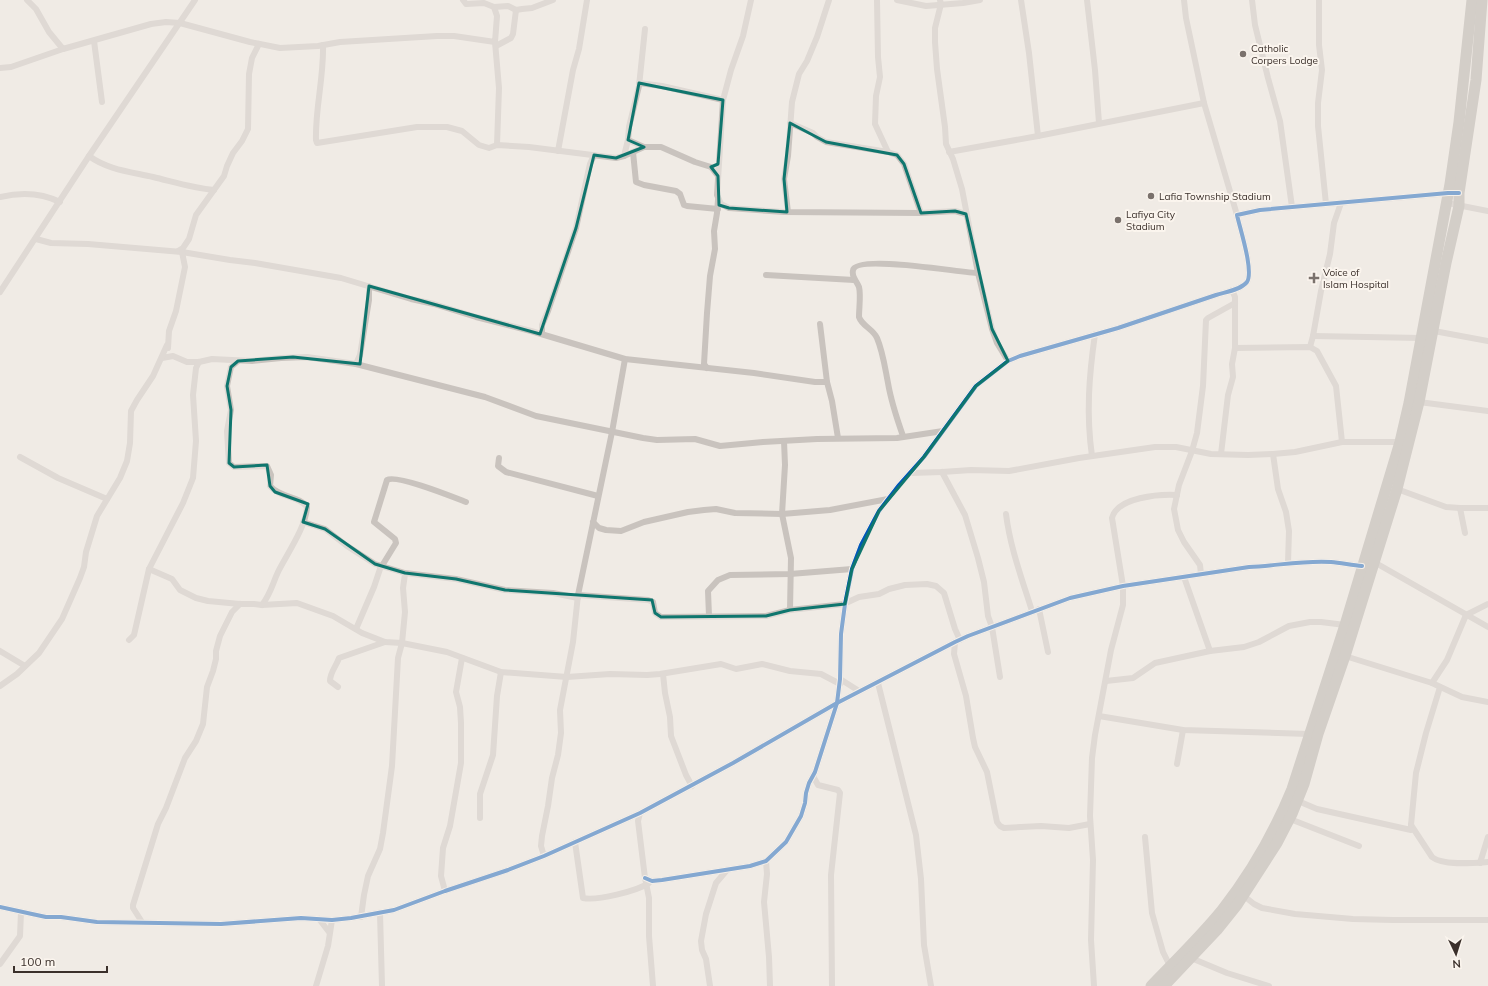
<svg xmlns="http://www.w3.org/2000/svg" width="1488" height="986" font-family="Mulish,sans-serif">
<style>
.lines{fill:none;stroke-linecap:round;stroke-linejoin:round}
.street{stroke:#c9c3be;stroke-width:6}
.highway{stroke:#afaaa4;stroke-width:11}
.cycleway-casing{stroke:#fbf5ee;stroke-width:6}
.cycleway{stroke:#0057b8;stroke-width:4}
.marked{fill:none;stroke:#0f766e;stroke-width:3;stroke-linejoin:round}
.poi-dot{fill:#7a716c;stroke:#fbf5ee;stroke-width:1.5}
.labels{text-anchor:middle;dominant-baseline:central;stroke-width:4;stroke-linejoin:round;paint-order:stroke}
.poi-label{font-size:10px;fill:#3b302b;stroke:#fbf5ee;text-anchor:start}
</style>
<rect width="100%" height="100%" fill="#f0ebe5"/>
<g class="lines">
<g class="street">
<polyline points="27,0 36,9 49,32 63,49 151,24 166,22 180,23 250,42 280,48 318,46 340,42 437,36 454,36 495,42 497,16 494,7 484,3 466,4 463,0"/>
<polyline points="751,0 743,36 731,70 723,100 717,195 721,204 729,208 784,212 921,213 955,211 966,214"/>
<polyline points="877,0 878,57 880,77 876,96 875,124 888,152"/>
<polyline points="897,0 926,6 963,3 980,0"/>
<polyline points="940,0 941,4 935,28 935,42 937,69 945,127 946,144 953,159 962,189 978,273 992,329 997,343 1008,361"/>
<polyline points="1021,0 1029,53 1038,136"/>
<polyline points="1087,0 1095,70 1099,123"/>
<polyline points="1184,0 1186,18 1204,103 1237,215"/>
<polyline points="1252,0 1255,25 1268,78 1280,121 1292,207"/>
<polyline points="1319,0 1319,45 1322,70 1318,103 1318,126 1326,204"/>
<polyline points="494,7 508,6 516,10 522,9 532,8 553,0"/>
<polyline points="94,41 102,102"/>
<polyline points="495,42 499,88 497,145"/>
<path d="M323 45C324 77 315 109 316 140L317 143 417 127H447L462 131 479 145 489 148 497 145 529 147 616 158 624 156 644 147H661L695 162 711 167 718 176"/>
<polyline points="496,46 511,38 513,34 516,10"/>
<polyline points="0,68 11,67 63,49"/>
<polyline points="639,83 662,86 723,100"/>
<polyline points="790,123 813,133 817,137 826,142 888,152 897,155 904,164 921,213"/>
<polyline points="628,140 644,147"/>
<polyline points="558,151 573,70 579,49 587,0"/>
<polyline points="633,152 636,182 644,185 676,191 680,194 684,205 687,206 718,209"/>
<polyline points="949,152 1038,136 1204,103"/>
<path d="M89 156C108 170 132 172 153 177 174 182 193 188 214 190"/>
<polyline points="624,156 628,140 629,127 639,86 645,29"/>
<path d="M0 197C21 192 40 192 60 202"/>
<polyline points="1447,203 1488,211"/>
<polyline points="788,212 784,179 788,156 792,102 799,74 807,61 817,37 829,0"/>
<polyline points="36,239 51,243 88,244 182,252 230,260 255,263 341,278 411,299 434,304 476,317 531,331 625,359 754,373 815,382 827,382 832,401 838,438"/>
<polyline points="178,251 183,248 189,239 196,215 224,176 227,166 233,153 242,141 248,129 249,74 252,58 259,44"/>
<polyline points="766,275 854,280"/>
<polyline points="0,292 89,156 195,0"/>
<polyline points="820,324 827,382"/>
<polyline points="1434,331 1488,341"/>
<polyline points="542,334 542,325 548,311 576,228 590,164 594,155"/>
<polyline points="1313,336 1421,338"/>
<polyline points="1310,347 1313,336 1321,291 1330,254 1334,223 1341,203"/>
<polyline points="168,348 169,331 176,311 185,267 182,252"/>
<polyline points="1235,348 1310,347 1317,351 1336,386 1342,442"/>
<polyline points="162,358 173,356 187,362 199,362 212,359 252,361 281,358 307,357 356,364 485,397 536,416 643,438 657,440 695,439 720,446 763,442 817,439 897,438 943,431"/>
<path d="M238 361 231 367 227 386 231 410 227 431 229 463 234 467 267 466 271 475 270 486C280 498 300 496 307 507 306 527 287 554 278 572 272 585 271 593 262 605"/>
<polyline points="356,364 360,355 369,300 369,286"/>
<polyline points="707,368 704,364 707,313 710,276 715,249 714,231 717,213 718,200"/>
<polyline points="1419,402 1488,411"/>
<path d="M903 436C897 419 891 401 888 383 885 368 883 352 877 338 873 329 862 326 859 317 859 308 861 295 859 287 857 281 851 277 853 270 857 254 962 273 978 273"/>
<polyline points="784,441 785,465 782,514 791,558 790,610 845,604"/>
<polyline points="1221,454 1228,395 1233,377 1232,364 1235,348 1235,297 1232,290"/>
<polyline points="1273,454 1278,489 1286,512 1289,531 1288,563"/>
<path d="M1092 456C1086 414 1089 376 1095 334"/>
<polyline points="20,457 58,478 107,499"/>
<polyline points="499,458 498,466 506,472 598,496"/>
<polyline points="942,472 965,515 978,558 984,582 988,616 992,627 1000,677"/>
<polyline points="910,473 942,472 971,470 1009,471 1079,458 1155,447 1176,447 1211,454 1248,455 1273,454 1295,452 1342,442 1400,442"/>
<polyline points="1397,489 1446,507 1460,508 1488,508"/>
<polyline points="1460,508 1465,533"/>
<path d="M1006 514C1010 547 1022 579 1032 611"/>
<polyline points="303,522 325,529 347,546 375,564 405,573 456,579 505,590 553,593 578,598"/>
<polyline points="593,522 599,528 606,530 621,531 644,522 688,512 704,510 716,509 735,513 782,514 830,510 888,499"/>
<polyline points="1374,562 1488,627"/>
<polyline points="149,569 172,579 180,590 196,598 208,601 240,604 254,604 262,605 297,603 333,616 362,633 385,642 402,643 447,652 501,672 567,677 610,674 647,675 660,674 721,664 736,669 762,664 790,671 821,674 840,684"/>
<polyline points="1201,574 1200,565 1184,542 1178,530 1174,509 1179,485 1192,451 1197,433 1203,386 1206,320 1208,318 1235,303"/>
<polyline points="1184,577 1210,651"/>
<polyline points="578,595 648,600 653,602 655,613 661,617 766,616 790,610"/>
<polyline points="846,603 859,597 879,594 889,589 905,585 927,584 936,586 944,593 955,629 960,640"/>
<polyline points="1488,604 1466,615 1447,660 1432,683 1462,697 1488,702"/>
<polyline points="1039,609 1048,652"/>
<polyline points="709,616 708,591 718,580 730,575 790,574 852,569"/>
<path d="M356 629 374 587 380 569 396 543 395 539 374 522 387 480C396 474 453 497 466 502"/>
<polyline points="129,640 134,635 149,569 183,503 193,478 196,441 193,395 196,368 199,362"/>
<polyline points="955,642 954,654 966,696 973,738 975,747 987,772 997,822 1000,826 1004,828 1041,826 1069,828 1090,824"/>
<polyline points="0,651 25,666"/>
<polyline points="1345,656 1432,683"/>
<polyline points="663,674 665,693 670,717 671,736 686,775 692,786"/>
<polyline points="840,679 859,691"/>
<polyline points="1106,681 1133,678 1155,663 1210,651 1244,647 1259,642 1289,626 1310,622 1321,622 1345,625"/>
<polyline points="878,683 916,835 921,879 924,945 931,986"/>
<polyline points="0,686 17,674 39,653 62,619 80,578 84,567 86,552 97,516 120,478 127,461 130,443 131,411 137,400 153,376 167,345"/>
<path d="M338 687 330 681C330 672 336 667 339 658L385 642"/>
<polyline points="1099,716 1183,730 1309,734"/>
<polyline points="1177,764 1183,730"/>
<polyline points="813,776 818,785 838,790 840,793 831,875 832,986"/>
<path d="M1298 801 1317 809 1411 830V825L1432 857C1443 866 1474 863 1488 862"/>
<polyline points="640,813 638,821 645,878 649,898 649,936 653,986"/>
<polyline points="480,818 480,794 493,755 497,696 501,672"/>
<polyline points="1290,819 1359,846"/>
<polyline points="1411,825 1416,773 1426,733 1440,687"/>
<polyline points="1145,837 1152,913 1163,952 1170,966"/>
<path d="M575 842 583 898C597 901 637 891 649 883"/>
<polyline points="544,856 541,846 542,836 548,806 552,778 558,755 561,733 560,710 573,642 578,595 612,432 625,359"/>
<polyline points="766,861 767,874 764,902 769,957 770,986"/>
<polyline points="1480,863 1488,837"/>
<path d="M645 878 652 881 662 880 750 866 766 861 786 842 801 816 805 803 806 793 809 783 815 772 837 703 840 679 841 634 845 604 852 569 861 545 879 511 899 485 924 457 976 386 1008 361 1020 356 1118 328 1216 295C1225 292 1241 290 1247 282 1254 271 1240 229 1237 215L1260 210 1450 193"/>
<polyline points="445,891 441,876 443,848 450,826 461,763 461,723 460,707 456,692 462,658"/>
<polyline points="1244,896 1254,904 1262,908 1295,914 1353,919 1393,920 1488,920"/>
<path d="M0 907 32 914 46 917H61L97 922 221 924 301 918 332 920 351 918 394 910 445 891 508 870 544 856 640 813 733 763 837 703 955 642 968 636 1070 598 1123 586 1249 567C1276 566 1304 560 1331 562 1341 563 1352 565 1362 566"/>
<polyline points="380,913 382,986"/>
<polyline points="361,917 364,895 368,876 380,849 383,833 392,766 398,658 402,643 405,612 403,588 405,574"/>
<polyline points="319,919 329,932"/>
<polyline points="142,922 133,908 133,905 158,824 166,808 185,758 196,741 203,724 207,687 213,671 216,659 216,651 220,636 232,612 240,604"/>
<polyline points="1191,958 1227,973 1269,986"/>
<polyline points="0,964 20,936 21,912"/>
<polyline points="316,986 328,946 332,920"/>
<polyline points="710,986 706,959 702,950 701,941 706,914 716,883 727,870"/>
<path d="M1094 986 1091 940 1093 860 1090 816 1092 758 1095 735 1111 650 1123 605V586L1112 518C1117 497 1160 494 1177 495"/>
</g>
<g class="highway">
<path d="M1151 986C1175 961 1200 937 1222 910 1251 873 1274 833 1292 789L1345 625 1400 442 1409 403 1450 184 1459 122 1472 0"/>
<polyline points="1164,986 1217,930 1237,905 1277,843 1292,814 1304,784 1318,734 1345,656 1397,489 1419,402 1446,263 1459,206 1459,193 1476,80 1482,0"/>
</g>
<g class="cycleway-casing">
<g id="cycleway">
<path d="M645 878 652 881 662 880 750 866 766 861 786 842 801 816 805 803 806 793 809 783 815 772 837 703 840 679 841 634 845 604 852 569 861 545 879 511 899 485 924 457 976 386 1008 361 1020 356 1118 328 1216 295C1225 292 1241 290 1247 282 1254 271 1240 229 1237 215L1260 210 1448 193H1459"/>
<path d="M0 907 32 914 46 917H61L97 922 221 924 301 918 332 920 351 918 394 910 445 891 508 870 544 856 640 813 733 763 837 703 955 642 968 636 1070 598 1123 586 1249 567C1276 566 1304 560 1331 562 1341 563 1352 565 1362 566"/>
</g>
</g>
<use href="#cycleway" class="cycleway"/>
</g>
<path d="M0 0H1488V986H0ZM639 83 723 100 718 164 711 167 718 176 719 205 729 208 787 212 784 179 790 123 826 142 897 155 904 164 921 213 955 211 966 214 992 329 1008 361 976 386 924 457 879 511 852 569 845 604 790 610 766 616 661 617 655 613 652 600 505 590 456 579 405 573 375 564 325 529 303 522 308 504 275 492 270 486 267 465 234 467 229 463 231 410 227 386 231 367 238 361 293 357 360 364 369 286 540 334 576 228 594 155 616 158 644 147 628 140Z" fill="#f0ebe5" fill-opacity=".55" fill-rule="evenodd"/>
<path class="marked" d="M639 83 723 100 718 164 711 167 718 176 719 205 729 208 787 212 784 179 790 123 826 142 897 155 904 164 921 213 955 211 966 214 992 329 1008 361 976 386 924 457 879 511 852 569 845 604 790 610 766 616 661 617 655 613 652 600 505 590 456 579 405 573 375 564 325 529 303 522 308 504 275 492 270 486 267 465 234 467 229 463 231 410 227 386 231 367 238 361 293 357 360 364 369 286 540 334 576 228 594 155 616 158 644 147 628 140Z"/>
<g class="poi-dot">
<circle cx="1243" cy="54" r="4"/>
<circle cx="1151" cy="196" r="4"/>
<circle cx="1118" cy="220" r="4"/>
<path d="M1312 272h4v4h4v4h-4v4h-4v-4h-4v-4h4z"/>
</g>
<g class="labels">
<g class="poi-label">
<text x="1251" y="48">Catholic<tspan x="1251" dy="12">Corpers Lodge</tspan></text>
<text x="1159" y="196">Lafia Township Stadium</text>
<text x="1126" y="214">Lafiya City<tspan x="1126" dy="12">Stadium</tspan></text>
<text x="1323" y="272">Voice of<tspan x="1323" dy="12">Islam Hospital</tspan></text>
</g>
</g>
<g transform="translate(1456 954) rotate(176)" stroke="#fbf5ee" stroke-width="3" paint-order="stroke">
<path d="M0-3L7 15L0 10L-7 15Z" fill="#3b302b"/>
<text y="-6" font-size="11" font-weight="bold" text-anchor="middle" fill="#3b302b">N</text>
</g>
<path d="M14 966v6h93v-6" fill="none" stroke="#3b302b" stroke-width="2"/>
<text x="20" y="966" font-size="12" fill="#3b302b" stroke="#fbf5ee" stroke-width="3" paint-order="stroke">100 m</text>
</svg>
